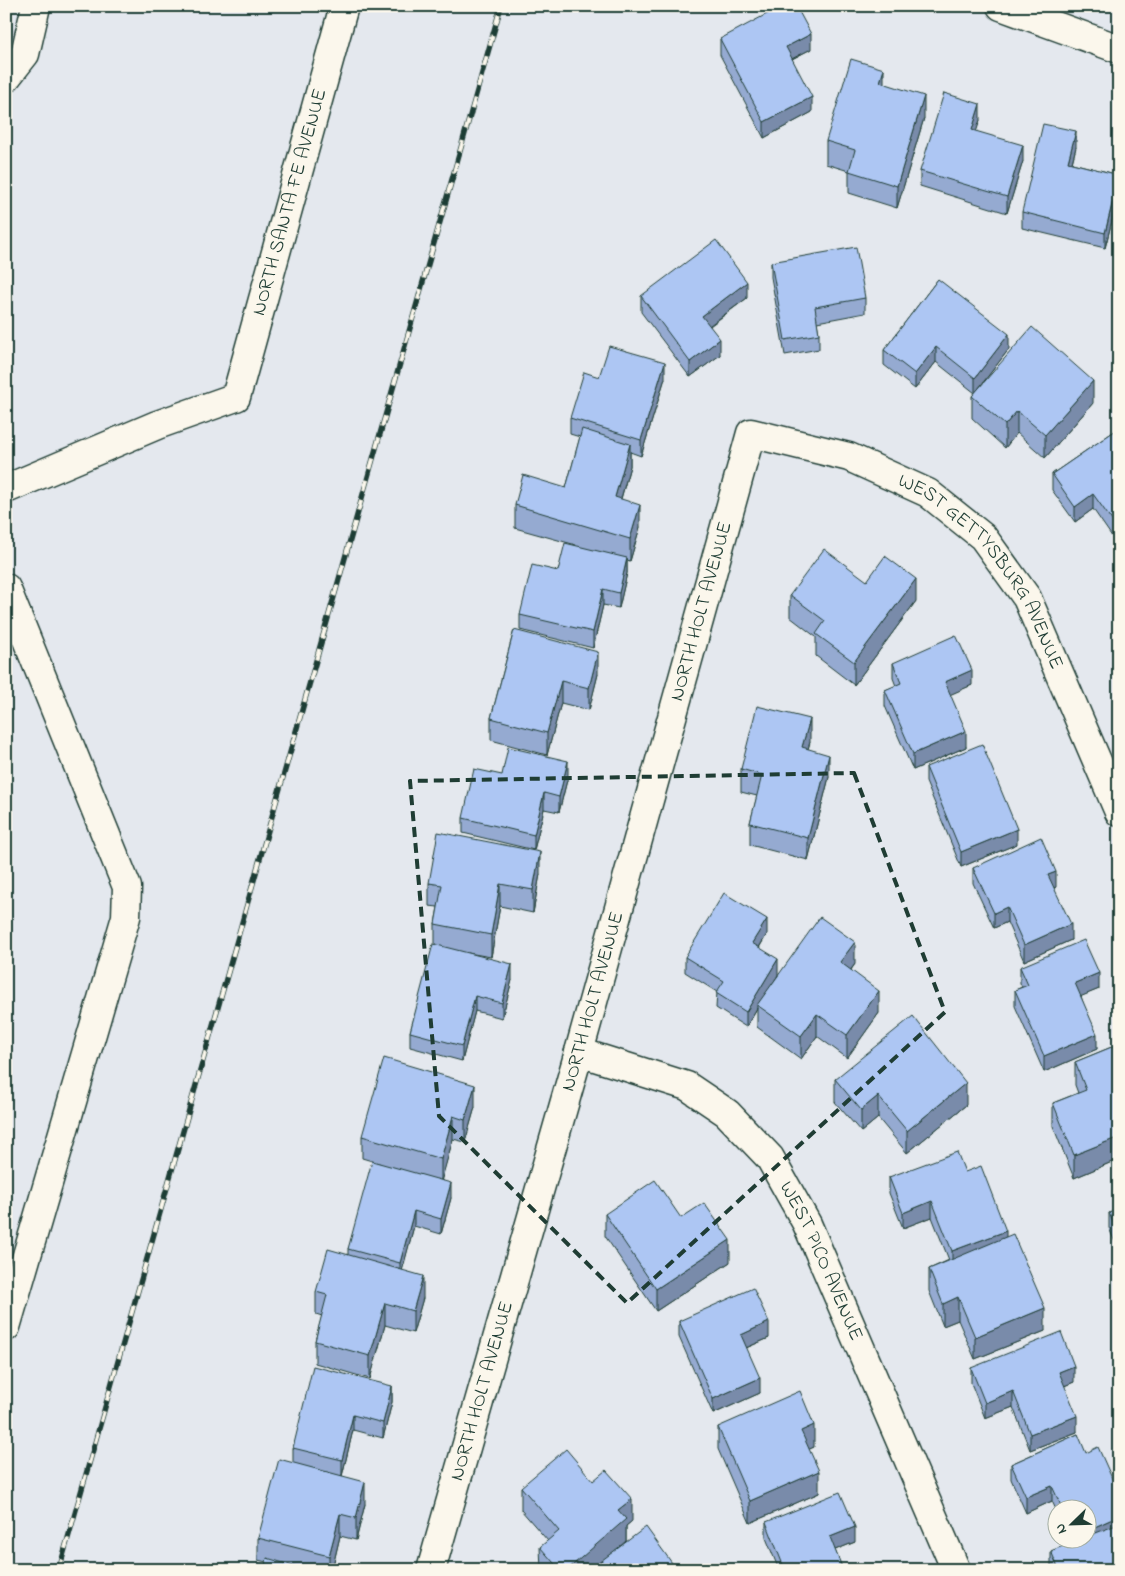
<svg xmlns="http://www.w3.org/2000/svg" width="1125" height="1576" font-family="'Indie Flower',sans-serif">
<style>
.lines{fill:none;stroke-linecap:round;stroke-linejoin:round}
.minor-casing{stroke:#1f3d34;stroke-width:31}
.minor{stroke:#fbf7ec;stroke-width:28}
.rail-casing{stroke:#1f3d34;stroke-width:5.5}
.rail{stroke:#fbf7ec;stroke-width:4;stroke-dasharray:11;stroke-linecap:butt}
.wall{fill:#95aad1;stroke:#1f3d34}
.shaded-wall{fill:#798baa;stroke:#1f3d34}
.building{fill:#adc6f3;stroke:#1f3d34}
.marked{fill:none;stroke:#1f3d34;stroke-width:4;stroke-dasharray:10 6;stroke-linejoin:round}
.labels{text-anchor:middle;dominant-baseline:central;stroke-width:4.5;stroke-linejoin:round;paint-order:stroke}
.street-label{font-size:20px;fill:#1f3d34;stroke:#fbf7ec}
</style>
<rect width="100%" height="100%" fill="#e4e8ee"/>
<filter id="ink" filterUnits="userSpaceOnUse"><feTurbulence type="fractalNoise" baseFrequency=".02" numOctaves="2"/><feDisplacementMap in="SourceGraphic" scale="10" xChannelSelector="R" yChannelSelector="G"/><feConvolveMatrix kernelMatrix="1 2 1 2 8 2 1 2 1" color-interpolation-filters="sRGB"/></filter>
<g filter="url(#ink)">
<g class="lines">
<g class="minor-casing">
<g id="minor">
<polyline points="1001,6 1119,49"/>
<polyline points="6,78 25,54 36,6"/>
<path id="s1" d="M6 489 157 425 236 397 344 6"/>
<polyline points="6,588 127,887 126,917 6,1327"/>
<path id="s2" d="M579 1052 687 1086 727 1113 770 1158 807 1224 956 1570"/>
<path id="s3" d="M431 1570 579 1052 751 433 849 457 928 493 983 537 1027 598 1119 812"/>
</g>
</g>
<use href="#minor" class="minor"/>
<g class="rail-casing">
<polyline id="rail" points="59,1570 501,6"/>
</g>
<use href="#rail" class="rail"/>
</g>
<g class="wall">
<polygon points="724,6 743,6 741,11"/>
<polygon points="720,39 811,49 792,59 812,112 764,138 720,55"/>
<polygon points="884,84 924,118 897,208 849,193 849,171 826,164 826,141"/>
<polygon points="980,120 976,131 1023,161 1007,213 920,186 920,171"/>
<polygon points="1076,147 1072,163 1119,175 1119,193 1105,248 1022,228 1022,212"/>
<polygon points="1119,228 1119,252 1115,249 1115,234"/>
<polygon points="771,262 865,298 865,313 817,322 819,334 819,349 785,355 771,277"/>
<polygon points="938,279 1009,349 980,386 1093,403 1045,458 1017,433 1005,448 972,418 972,396 975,393 936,362 915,389 884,365 884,350"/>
<polygon points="641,296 747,298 710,326 720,355 690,377 641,312"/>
<polygon points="599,377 665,378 641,456 630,452 630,466 621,499 640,527 630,561 627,560 627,573 619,608 603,605 593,648 520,630 520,615 558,571 576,545 515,528 515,505 566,488 580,437 570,434 570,418"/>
<polygon points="1119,428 1119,534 1113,538 1093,509 1075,522 1052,490 1052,474"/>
<polygon points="1119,565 1119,597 1113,583 1113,568"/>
<polygon points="867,581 916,601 854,685 816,656 816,637 790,617 790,595"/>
<polygon points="514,630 598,674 589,710 561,703 547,755 491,740 491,718"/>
<polygon points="893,663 972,685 950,694 966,747 913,770 885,706 885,690 896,686 893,678"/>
<polygon points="810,742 808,749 829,777 808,860 750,845 750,823 757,796 741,792 741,769"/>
<polygon points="926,767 1017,844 961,867 926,782"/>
<polygon points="502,775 568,776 559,812 544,809 534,850 463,833 463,818"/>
<polygon points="973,868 1056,887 1054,888 1071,940 1024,961 1007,922 994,928 973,883"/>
<polygon points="540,874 533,913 500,906 491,957 468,953 512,980 502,1018 475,1011 462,1061 410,1047 410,1032 435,944 435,924 438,907 429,906 429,883"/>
<polygon points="767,934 759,948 778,975 772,984 855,964 851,970 879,1013 847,1058 817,1036 801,1059 757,1027 757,1008 746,1027 716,1008 717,992 685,972 685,957"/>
<polygon points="1020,967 1099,989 1081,996 1097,1049 1044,1072 1015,1006 1015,990 1022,987 1020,983"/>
<polygon points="1119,1044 1119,1159 1074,1178 1053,1126 1053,1103 1078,1093 1075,1085 1075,1062"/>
<polygon points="835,1079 966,1105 907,1153 878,1118 861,1132 835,1102"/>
<polygon points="475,1107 465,1142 453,1139 441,1180 451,1198 441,1234 414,1226 402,1270 423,1298 413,1333 385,1325 370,1379 315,1363 315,1341 322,1316 316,1314 316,1292 348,1254 348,1249 382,1164 362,1158 362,1136"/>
<polygon points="965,1172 1006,1237 1045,1331 975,1359 958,1320 943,1326 929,1291 929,1269 949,1260 932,1217 903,1228 889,1193 889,1177"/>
<polygon points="1119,1209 1119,1252 1109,1228 1109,1213"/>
<polygon points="605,1214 681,1218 730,1262 656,1311 605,1236"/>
<polygon points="679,1321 769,1338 746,1348 760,1393 713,1414 679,1337"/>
<polygon points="971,1368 1074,1382 1064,1386 1077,1432 1030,1450 1013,1407 985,1418 971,1383"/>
<polygon points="392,1386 392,1402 383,1438 353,1430 342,1476 365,1504 356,1540 340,1536 332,1570 264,1570 266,1562 258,1560 258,1538 293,1463 293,1448"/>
<polygon points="718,1427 814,1447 809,1449 819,1493 750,1523 718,1449"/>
<polygon points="1078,1434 1119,1570 1051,1570 1051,1551 1070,1543 1068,1538 1088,1538 1088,1508 1058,1508 1058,1514 1052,1501 1026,1513 1011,1479 1011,1464"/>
<polygon points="593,1481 632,1521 626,1526 626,1541 677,1570 541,1570 540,1547 548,1541 521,1510 521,1487"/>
<polygon points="766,1522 855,1542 835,1550 843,1570 779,1570 766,1538"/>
</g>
<g class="shaded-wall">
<polygon points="811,34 811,49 786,62 786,47"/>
<polygon points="884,69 884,92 880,82"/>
<polygon points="924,96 924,118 897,208 897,186"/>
<polygon points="812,97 812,112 764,138 764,122"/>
<polygon points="980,104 980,120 972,145 972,130"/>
<polygon points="1076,131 1076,147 1068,178 1068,162"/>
<polygon points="1023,145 1023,161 1007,213 1007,197"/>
<polygon points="1119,177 1119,193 1105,248 1105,233"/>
<polygon points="747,282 747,298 702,331 702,316"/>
<polygon points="1009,334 1009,349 975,393 975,378"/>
<polygon points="720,339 720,355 690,377 690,362"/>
<polygon points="936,347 936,362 915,389 915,374"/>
<polygon points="665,362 665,378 641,456 641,440"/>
<polygon points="1093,381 1093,403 1045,458 1045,435"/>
<polygon points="1017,411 1017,433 1005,448 1005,425"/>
<polygon points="630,444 630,466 615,520 615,497"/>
<polygon points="1093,494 1093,509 1075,522 1075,507"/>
<polygon points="640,505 640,527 630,561 630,539"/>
<polygon points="1119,518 1119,534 1113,538 1113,522"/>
<polygon points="627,558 627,573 619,608 619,593"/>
<polygon points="916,579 916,601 854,685 854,662"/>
<polygon points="603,589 603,605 593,648 593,632"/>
<polygon points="598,652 598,674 589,710 589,688"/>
<polygon points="972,670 972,685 945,697 945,682"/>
<polygon points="561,681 561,703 547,755 547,733"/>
<polygon points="810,719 810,742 802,769 802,747"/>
<polygon points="966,731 966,747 913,770 913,754"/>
<polygon points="829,755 829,777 808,860 808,838"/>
<polygon points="568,761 568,776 559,812 559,797"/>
<polygon points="544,793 544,809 534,850 534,835"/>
<polygon points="1017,829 1017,844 961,867 961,852"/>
<polygon points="540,852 540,874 533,913 533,890"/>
<polygon points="1056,872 1056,887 1048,890 1048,875"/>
<polygon points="500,884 500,906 491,957 491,935"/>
<polygon points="1007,907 1007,922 994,928 994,913"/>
<polygon points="767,919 767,934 752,959 752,943"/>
<polygon points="1071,924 1071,940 1024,961 1024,945"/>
<polygon points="855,942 855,964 840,984 840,962"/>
<polygon points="778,959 778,975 759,1006 757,1005 757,1008 746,1027 746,1012"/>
<polygon points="512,964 512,980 502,1018 502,1003"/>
<polygon points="1099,973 1099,989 1075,999 1075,983"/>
<polygon points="879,991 879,1013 847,1058 847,1035"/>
<polygon points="475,996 475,1011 462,1061 462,1046"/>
<polygon points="817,1014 817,1036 801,1059 801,1036"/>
<polygon points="1097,1034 1097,1049 1044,1072 1044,1056"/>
<polygon points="966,1083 966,1105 907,1153 907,1131"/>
<polygon points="475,1085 475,1107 465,1142 465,1120"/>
<polygon points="878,1096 878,1118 861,1132 861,1110"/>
<polygon points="453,1116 453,1139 441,1182 441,1159"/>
<polygon points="1119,1137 1119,1159 1074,1178 1074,1155"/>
<polygon points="451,1183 451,1198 441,1234 441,1219"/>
<polygon points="932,1201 932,1217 903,1228 903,1213"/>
<polygon points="414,1211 414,1226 400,1279 400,1263"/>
<polygon points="1006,1231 1006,1247 952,1267 952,1251"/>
<polygon points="730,1240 730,1262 656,1311 656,1289"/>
<polygon points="423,1276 423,1298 413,1333 413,1311"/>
<polygon points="958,1297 958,1320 943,1326 943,1304"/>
<polygon points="385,1303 385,1325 370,1379 370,1356"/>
<polygon points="1045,1308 1045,1331 975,1359 975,1337"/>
<polygon points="769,1322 769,1338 741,1350 741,1335"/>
<polygon points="1074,1366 1074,1382 1059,1388 1059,1372"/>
<polygon points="760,1378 760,1393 713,1414 713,1399"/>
<polygon points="392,1386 392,1402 383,1438 383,1423"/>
<polygon points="1013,1391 1013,1407 985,1418 985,1403"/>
<polygon points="353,1415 353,1430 342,1476 342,1460"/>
<polygon points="1077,1416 1077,1432 1030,1450 1030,1434"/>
<polygon points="814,1425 814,1447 801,1453 801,1431"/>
<polygon points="819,1471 819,1493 750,1523 750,1501"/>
<polygon points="365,1482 365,1504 356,1540 356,1518"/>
<polygon points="1052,1486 1052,1501 1026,1513 1026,1497"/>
<polygon points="632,1499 632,1521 626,1526 626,1541 593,1570 567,1570 618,1510"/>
<polygon points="340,1514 340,1536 332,1570 329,1570 329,1556"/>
<polygon points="1119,1516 1119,1532 1074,1552 1074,1538 1088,1538 1088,1530"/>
<polygon points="855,1527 855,1542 830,1552 830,1537"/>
</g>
<g class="building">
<polygon points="782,6 796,6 811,34 786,47 812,97 764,122 720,39"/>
<polygon points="851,59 884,69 880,82 924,96 897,186 849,171 855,150 826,141"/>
<polygon points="944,93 980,104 972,130 1023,145 1007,197 920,171"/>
<polygon points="1043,124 1076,131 1068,162 1119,175 1105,233 1022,212"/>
<polygon points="1119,228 1119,236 1115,234"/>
<polygon points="716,240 747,282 702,316 720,339 690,362 641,296"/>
<polygon points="856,247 865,298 815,307 819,334 785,340 771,262"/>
<polygon points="938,279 1009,334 975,378 936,347 915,374 884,350"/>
<polygon points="1032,327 1093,381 1045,435 1017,411 1005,425 972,396"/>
<polygon points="609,346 665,362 641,440 570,418 584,372 599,377"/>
<polygon points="1119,428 1119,518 1113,522 1093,494 1075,507 1052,474"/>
<polygon points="582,429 630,444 615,497 640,505 630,539 515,505 523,475 566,488"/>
<polygon points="565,543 627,558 619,593 603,589 593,632 520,615 532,565 558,571"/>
<polygon points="824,549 867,581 885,556 916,579 854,662 816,634 825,621 790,595"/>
<polygon points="1119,565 1119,581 1113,568"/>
<polygon points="514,630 598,652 589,688 561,681 547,733 491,718"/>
<polygon points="956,635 972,670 945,682 966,731 913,754 885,690 901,683 893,663"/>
<polygon points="757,706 810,719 802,747 829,755 808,838 750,823 762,775 741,769"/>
<polygon points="982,744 1017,829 961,852 926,767"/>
<polygon points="508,747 568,761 559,797 544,793 534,835 463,818 474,769 502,775"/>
<polygon points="438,832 540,852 533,890 500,884 491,935 435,924 442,885 429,883"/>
<polygon points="1041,837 1056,872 1048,875 1071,924 1024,945 1007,907 994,913 973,868"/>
<polygon points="724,893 767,919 752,943 778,959 746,1012 716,993 724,981 685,957"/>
<polygon points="820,917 855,942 840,962 879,991 847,1035 817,1014 801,1036 757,1005"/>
<polygon points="1084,940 1099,973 1075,983 1097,1034 1044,1056 1015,990 1028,985 1020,967"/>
<polygon points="433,944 512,964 502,1003 475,996 462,1046 410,1032"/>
<polygon points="913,1016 966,1083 907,1131 878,1096 861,1110 835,1079"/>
<polygon points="1119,1044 1119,1137 1074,1155 1053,1103 1086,1090 1075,1062"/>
<polygon points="384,1058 475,1085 465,1120 453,1116 441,1159 362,1136"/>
<polygon points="957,1152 965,1172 981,1166 1006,1231 952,1251 932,1201 903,1213 889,1177"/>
<polygon points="372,1161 451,1183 441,1219 414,1211 400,1263 348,1249"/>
<polygon points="655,1180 681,1218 704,1203 730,1240 656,1289 605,1214"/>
<polygon points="1119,1209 1119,1236 1109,1213"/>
<polygon points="1013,1234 1045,1308 975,1337 958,1297 943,1304 929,1269"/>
<polygon points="328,1249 423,1276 413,1311 385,1303 370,1356 315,1341 327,1295 316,1292"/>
<polygon points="753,1288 769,1322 741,1335 760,1378 713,1399 679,1321"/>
<polygon points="1061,1332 1074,1366 1059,1372 1077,1416 1030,1434 1013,1391 985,1403 971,1368"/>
<polygon points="313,1366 392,1386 383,1423 353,1415 342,1460 293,1448"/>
<polygon points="800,1391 814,1425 801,1431 819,1471 750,1501 718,1427"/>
<polygon points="1078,1434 1086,1453 1098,1447 1119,1494 1119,1516 1088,1530 1088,1508 1062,1508 1052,1486 1026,1497 1011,1464"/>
<polygon points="566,1449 593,1481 606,1470 632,1499 618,1510 626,1519 567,1570 560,1570 540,1547 559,1531 521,1487"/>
<polygon points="279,1459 365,1482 356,1518 340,1514 329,1556 258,1538"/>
<polygon points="840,1492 855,1527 830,1537 843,1570 785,1570 766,1522"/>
<polygon points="1119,1524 1119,1570 1059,1570 1051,1551 1082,1538 1088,1538 1088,1536"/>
<polygon points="646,1527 677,1570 589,1570"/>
<polygon points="267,1558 307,1570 264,1570"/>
</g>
</g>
<path class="marked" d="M854 773 945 1012 627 1303 439 1116 410 781Z"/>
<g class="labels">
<g class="street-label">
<text stroke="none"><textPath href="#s1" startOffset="450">NORTH SANTA FE AVENUE</textPath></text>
<text stroke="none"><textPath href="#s3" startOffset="1464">WEST GETTYSBURG AVENUE</textPath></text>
<text stroke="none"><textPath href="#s3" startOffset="996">NORTH HOLT AVENUE</textPath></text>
<text stroke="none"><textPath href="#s3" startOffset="591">NORTH HOLT AVENUE</textPath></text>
<text stroke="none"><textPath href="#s2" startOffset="339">WEST PICO AVENUE</textPath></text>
<text stroke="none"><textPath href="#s3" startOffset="186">NORTH HOLT AVENUE</textPath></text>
</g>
</g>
<rect width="1125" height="1576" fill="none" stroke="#fbf7ec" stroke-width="25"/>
<rect x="12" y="12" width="1100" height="1551" fill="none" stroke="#1f3d34" stroke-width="2" filter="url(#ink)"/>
<g transform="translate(1072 1524) rotate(247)"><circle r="24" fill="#fbf7ec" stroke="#a3ada2"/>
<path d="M0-4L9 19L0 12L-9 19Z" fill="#1f3d34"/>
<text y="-8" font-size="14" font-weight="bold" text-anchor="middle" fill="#1f3d34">N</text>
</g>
</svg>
